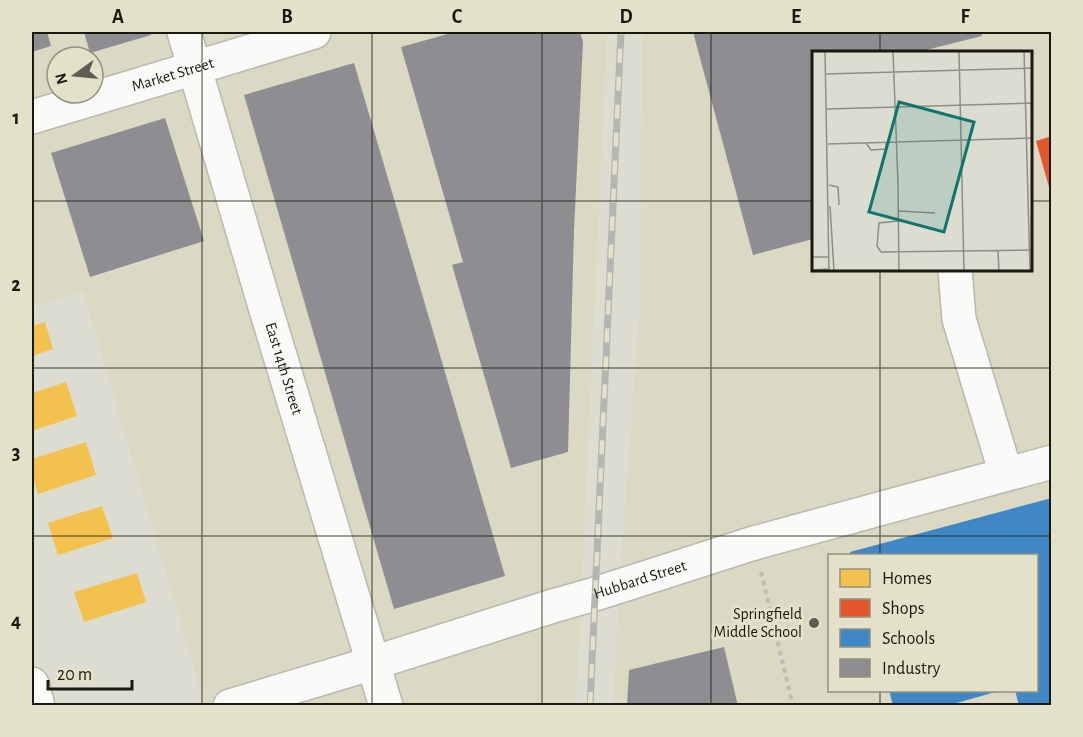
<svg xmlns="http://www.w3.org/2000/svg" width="1083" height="737" font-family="'Alegreya Sans',sans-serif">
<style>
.built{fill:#dbd8c3;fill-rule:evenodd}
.homes{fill:#f2c14e}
.shops{fill:#e4572e}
.schools{fill:#3f88c5}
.industry{fill:#8d8d92}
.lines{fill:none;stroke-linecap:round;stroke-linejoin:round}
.minor-casing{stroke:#bab9af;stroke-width:36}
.major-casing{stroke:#bab9af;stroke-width:36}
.path{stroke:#bdbcb7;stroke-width:4;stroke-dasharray:4.5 4.5;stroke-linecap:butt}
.minor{stroke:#fafaf8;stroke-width:33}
.major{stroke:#fafaf8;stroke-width:33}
.rail-casing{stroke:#b5b5b2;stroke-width:7}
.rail{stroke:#e3e1ca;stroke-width:4.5;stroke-dasharray:14;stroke-linecap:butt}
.grid{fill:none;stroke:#1a1911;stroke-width:1.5;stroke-opacity:0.55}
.poi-dot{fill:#5e5d54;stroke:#e3e1ca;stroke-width:2}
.labels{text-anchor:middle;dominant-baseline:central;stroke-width:6;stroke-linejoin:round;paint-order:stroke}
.street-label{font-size:16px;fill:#1a1911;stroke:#e3e1ca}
.poi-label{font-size:16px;fill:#1a1911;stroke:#e3e1ca;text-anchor:end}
.inset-road{fill:none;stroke:#8f8e84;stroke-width:1.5}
.view{fill:#0f766e;fill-opacity:0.15;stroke:#0f766e;stroke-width:3}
.inset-edge{fill:none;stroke:#1a1911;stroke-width:3}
.neatline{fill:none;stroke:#1a1911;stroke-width:2}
.grid-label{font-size:20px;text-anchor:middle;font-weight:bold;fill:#1a1911}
</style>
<rect width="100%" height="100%" fill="#dddcd0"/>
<g class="built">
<path d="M32 32H607L576 705H205L83 291 32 307ZM57 57H93V93H57Z"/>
<path d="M642 32H1051V705L613 706 621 561 640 305ZM813 52H1030V270H813ZM830 556H1036V690H830Z"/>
</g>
<g class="homes">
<polygon points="45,322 53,349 32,356 32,326"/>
<polygon points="66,382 77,416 32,431 32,393"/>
<polygon points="86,442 96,475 38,494 32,474 32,459"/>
<polygon points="102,506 113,538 58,555 48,523"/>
<polygon points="137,573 146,602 84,622 74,592"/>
</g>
<polygon class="shops" points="1052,136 1052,194 1051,194 1036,141"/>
<g class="schools">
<polygon points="1052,498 1052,706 1019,706 1015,690 1036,690 1036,556 851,556 850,552"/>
<polygon points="889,690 999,690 999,691 946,706 893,706"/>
</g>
<g class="industry">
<polygon points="32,32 47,32 51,46 32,52"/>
<polygon points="84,32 150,32 151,35 90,53"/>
<polygon points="455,32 580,32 583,42 574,230 568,452 511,468 452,265 463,262 401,47"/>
<polygon points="693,32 981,32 982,36 918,52 813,52 813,239 753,255"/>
<polygon points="354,63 505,576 394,609 244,95"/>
<polygon points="165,118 204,241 90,277 51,153"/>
<polygon points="724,647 738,706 627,706 629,670"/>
</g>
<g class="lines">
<g class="minor-casing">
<g id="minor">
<path id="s1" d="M184 32 264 303 386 706"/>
<path id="s2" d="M32 117 314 32"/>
<polyline points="955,270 959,319 1006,474"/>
<polyline points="32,684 38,706"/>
<path id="s3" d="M230 706 373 663 553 606 595 594 754 543"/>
</g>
</g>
<g class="major-casing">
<polyline id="major" points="754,543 1052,462"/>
</g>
<polyline class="path" points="761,572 793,706"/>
<use href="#minor" class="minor"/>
<use href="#major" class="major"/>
<g class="rail-casing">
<polyline id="rail" points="590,706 621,32"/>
</g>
<use href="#rail" class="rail"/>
</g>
<path class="grid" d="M202 32V706M372 32V706M542 32V706M711 32V706M880 32V52M32 201H813M1030 201H1052M880 270V556M32 368H1052M32 536H1052M880 690V706"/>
<circle class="poi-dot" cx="814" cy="623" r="6"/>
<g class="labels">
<g class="street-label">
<text stroke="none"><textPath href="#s2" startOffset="147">Market Street</textPath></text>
<text stroke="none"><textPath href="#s1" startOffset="351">East 14th Street</textPath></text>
<text stroke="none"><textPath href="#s3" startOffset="429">Hubbard Street</textPath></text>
</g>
<g class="poi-label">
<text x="802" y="614">Springfield<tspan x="802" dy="18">Middle School</tspan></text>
</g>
</g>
<g transform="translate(812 51)">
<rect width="220" height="220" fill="#dddcd0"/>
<path class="inset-road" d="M13 0 17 220M81 0 86 133M147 0 152 220M212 0 218 220M14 23 221 17M15 58 221 52M54 92 59 99 74 98V91M16 93 221 87M86 133 87 220M17 134 26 136 27 154M18 155 22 220M86 160 123 162M86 170 67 172 65 195 69 201 221 199M0 190V206H16M186 199 187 220M0 206V219L17 218"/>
<path class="view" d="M87 51 162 71 132 181 57 161Z"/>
<rect width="220" height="220" class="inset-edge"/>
</g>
<rect width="1083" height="737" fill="none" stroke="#e3e1ca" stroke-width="66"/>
<rect x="828" y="554" width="210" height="138" fill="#e3e1ca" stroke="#939180" stroke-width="1.5"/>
<rect x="840" y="569" width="30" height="18" fill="#f2c14e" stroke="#939180" stroke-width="1.5"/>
<text x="882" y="584" font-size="18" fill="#1a1911">Homes</text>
<rect x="840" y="599" width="30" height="18" fill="#e4572e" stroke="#939180" stroke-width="1.5"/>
<text x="882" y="614" font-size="18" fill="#1a1911">Shops</text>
<rect x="840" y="629" width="30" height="18" fill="#3f88c5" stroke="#939180" stroke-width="1.5"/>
<text x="882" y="644" font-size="18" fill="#1a1911">Schools</text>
<rect x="840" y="659" width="30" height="18" fill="#8d8d92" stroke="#939180" stroke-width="1.5"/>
<text x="882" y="674" font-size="18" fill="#1a1911">Industry</text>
<g transform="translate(75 75) rotate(255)"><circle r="28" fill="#e3e1ca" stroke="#939180" stroke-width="1.5"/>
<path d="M0-4.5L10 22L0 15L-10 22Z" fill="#5e5d54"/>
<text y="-9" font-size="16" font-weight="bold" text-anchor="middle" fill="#1a1911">N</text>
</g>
<path d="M48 680v9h84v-9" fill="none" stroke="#1a1911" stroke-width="3"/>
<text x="57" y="680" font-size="18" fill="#1a1911" stroke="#e3e1ca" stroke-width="4.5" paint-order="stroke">20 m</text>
<rect x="33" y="33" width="1017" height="671" class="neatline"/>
<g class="grid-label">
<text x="118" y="23">A</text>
<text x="287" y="23">B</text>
<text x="457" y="23">C</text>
<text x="626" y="23">D</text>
<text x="796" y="23">E</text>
<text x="965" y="23">F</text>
<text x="16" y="124">1</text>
<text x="16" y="291">2</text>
<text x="16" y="459">3</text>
<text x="16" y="627">4</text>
</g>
</svg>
